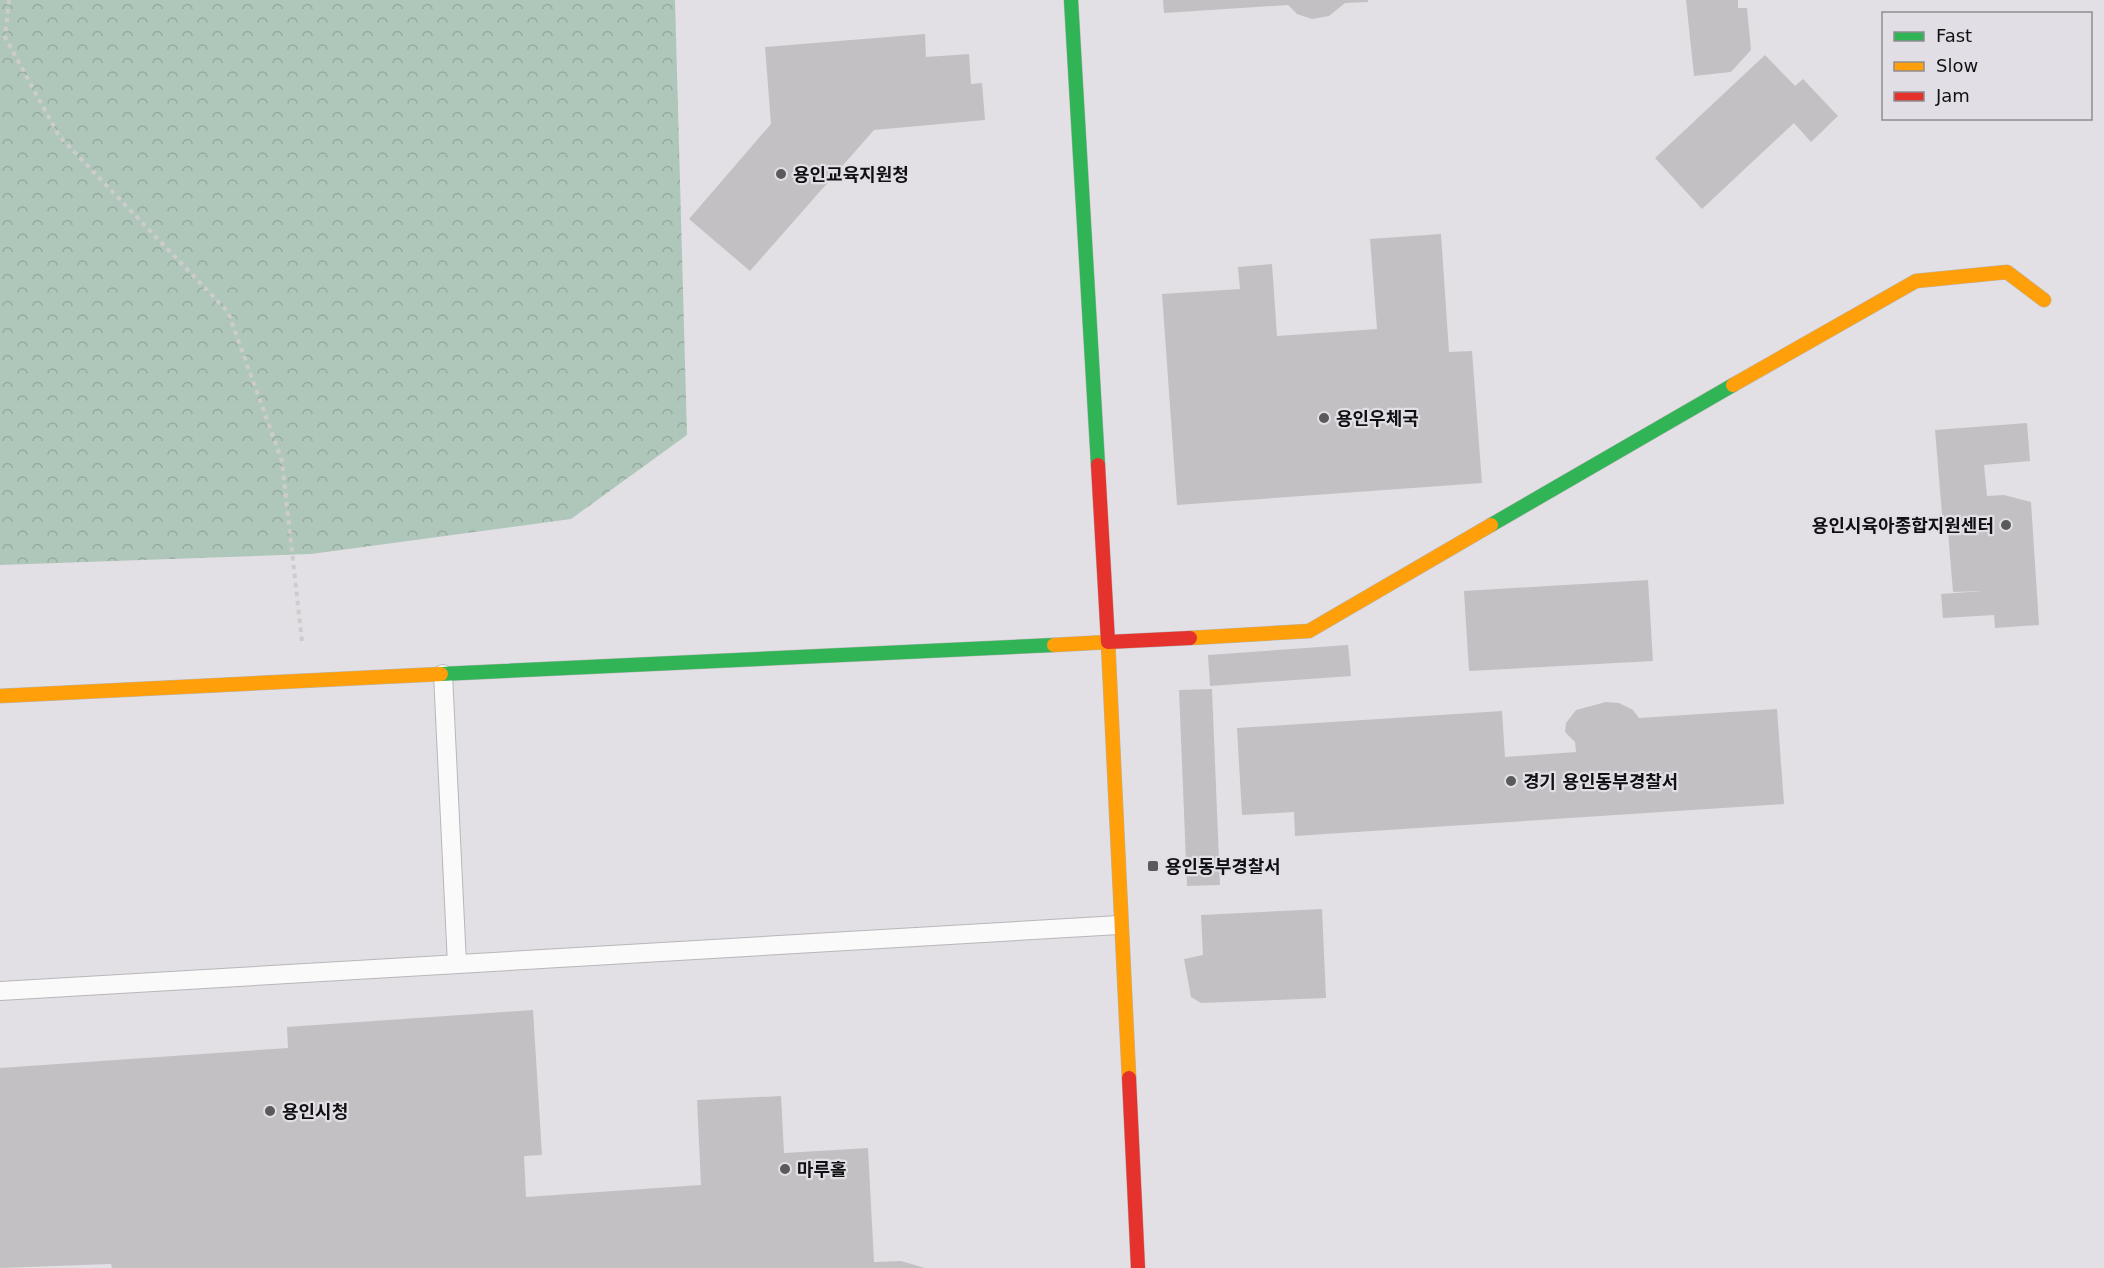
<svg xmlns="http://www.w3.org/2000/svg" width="2104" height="1268" font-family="'DejaVu Sans','Noto Sans KR',sans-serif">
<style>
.forest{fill:url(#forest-crowns)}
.building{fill:#c2c0c3}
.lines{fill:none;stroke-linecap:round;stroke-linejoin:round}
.lane-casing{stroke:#b7b6b9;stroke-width:20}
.fast-casing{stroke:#b7b6b9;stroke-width:15}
.slow-casing{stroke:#b7b6b9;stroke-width:15}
.jam-casing{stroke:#b7b6b9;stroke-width:15}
.path{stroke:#cdcccd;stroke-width:4;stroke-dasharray:4.5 4.5;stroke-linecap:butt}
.lane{stroke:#fbfafb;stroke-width:18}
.fast{stroke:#30b455;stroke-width:14}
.slow{stroke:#ff9f0a;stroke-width:14}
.jam{stroke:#e5322d;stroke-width:14}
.poi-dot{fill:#5a595c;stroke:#e1dfe5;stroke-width:2}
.labels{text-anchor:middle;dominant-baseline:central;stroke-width:4.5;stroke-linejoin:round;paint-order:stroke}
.poi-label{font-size:18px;font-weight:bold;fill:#111012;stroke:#e1dfe5;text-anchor:start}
</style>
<defs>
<pattern id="forest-crowns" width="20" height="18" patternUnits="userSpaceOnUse" patternTransform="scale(1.5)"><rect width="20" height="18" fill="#afc7ba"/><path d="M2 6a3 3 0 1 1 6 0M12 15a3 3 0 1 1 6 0" fill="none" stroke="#96aa9f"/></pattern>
</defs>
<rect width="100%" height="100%" fill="#e2e0e4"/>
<polygon class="forest" points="0,0 675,0 687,435 571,519 311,554 0,565"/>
<g class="building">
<polygon points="1163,0 1368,0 1368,2 1345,3 1329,16 1312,19 1297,14 1288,5 1164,13"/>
<polygon points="1686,0 1738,0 1738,8 1747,8 1751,50 1731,72 1694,76"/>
<polygon points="925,34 926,57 969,54 971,84 982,83 985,120 874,130 750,271 689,219 771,124 765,47"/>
<polygon points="1765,55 1795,86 1803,79 1838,116 1811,142 1794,123 1702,209 1655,158"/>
<polygon points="1441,234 1449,352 1472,351 1482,483 1177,505 1162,294 1240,289 1238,267 1272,264 1277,336 1377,329 1370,239"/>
<polygon points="2027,423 2030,461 1984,465 1987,496 2004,495 2031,502 2039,625 1995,628 1994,615 1943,618 1941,594 1983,591 1953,592 1948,532 1981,530 1980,524 1943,526 1935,430"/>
<polygon points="1648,580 1653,661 1469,671 1464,591"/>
<polygon points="1348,645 1351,676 1210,686 1208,655"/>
<polygon points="1212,689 1220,885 1187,886 1179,690"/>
<polygon points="1606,702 1619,703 1633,710 1639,718 1777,709 1784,804 1295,836 1294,812 1242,815 1237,728 1502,711 1505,757 1576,752 1575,742 1565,732 1566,723 1576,710"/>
<polygon points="1322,909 1326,998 1201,1003 1191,997 1184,959 1203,955 1201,915"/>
<polygon points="533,1010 542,1155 524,1156 526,1197 701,1185 697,1100 781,1096 784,1153 868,1148 874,1262 901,1261 925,1268 112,1268 111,1264 0,1268 0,1068 288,1048 287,1027"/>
</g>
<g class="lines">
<g class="lane-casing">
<g id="lane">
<polyline points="443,674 457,964"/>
<polyline points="0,991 1119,925"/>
</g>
</g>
<g class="fast-casing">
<g id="fast">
<polyline points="1071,0 1098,465"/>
<polyline points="1491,525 1733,385"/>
<polyline points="441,674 1054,645"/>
</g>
</g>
<g class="slow-casing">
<g id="slow">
<polyline points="1733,385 1916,281 2007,272 2044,300"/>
<polyline points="1190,638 1309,631 1491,525"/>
<polyline points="1054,645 1108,642 1129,1078"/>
<polyline points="0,696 441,674"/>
</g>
</g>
<g class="jam-casing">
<g id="jam">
<polyline points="1098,465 1108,642 1190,638"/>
<polyline points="1129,1078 1138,1268"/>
</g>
</g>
<polyline class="path" points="9,0 5,37 59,136 228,312 282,461 302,642"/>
<use href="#lane" class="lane"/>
<use href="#fast" class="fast"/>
<use href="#slow" class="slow"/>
<use href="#jam" class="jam"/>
</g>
<g class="poi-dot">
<circle cx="781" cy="174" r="6"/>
<circle cx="1324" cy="418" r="6"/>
<circle cx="2006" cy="525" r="6"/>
<circle cx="1511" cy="781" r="6"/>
<rect x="1147" y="860" width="12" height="12" rx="3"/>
<circle cx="270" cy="1111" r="6"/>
<circle cx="785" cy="1169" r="6"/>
</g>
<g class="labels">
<g class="poi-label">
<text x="793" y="174">용인교육지원청</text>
<text x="1336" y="418">용인우체국</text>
<text x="1994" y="525" text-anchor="end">용인시육아종합지원센터</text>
<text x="1523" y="781">경기 용인동부경찰서</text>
<text x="1165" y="866">용인동부경찰서</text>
<text x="282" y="1111">용인시청</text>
<text x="797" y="1169">마루홀</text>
</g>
</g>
<rect x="1882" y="12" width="210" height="108" fill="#e1dfe5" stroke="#8e8c91" stroke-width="1.5"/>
<rect x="1894" y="32" width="30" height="9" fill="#30b455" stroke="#8e8c91" stroke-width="1.5"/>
<text x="1936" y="42" font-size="18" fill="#111012">Fast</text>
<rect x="1894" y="62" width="30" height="9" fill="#ff9f0a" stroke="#8e8c91" stroke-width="1.5"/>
<text x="1936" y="72" font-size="18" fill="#111012">Slow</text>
<rect x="1894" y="92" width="30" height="9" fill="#e5322d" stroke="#8e8c91" stroke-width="1.5"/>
<text x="1936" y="102" font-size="18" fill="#111012">Jam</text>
</svg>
